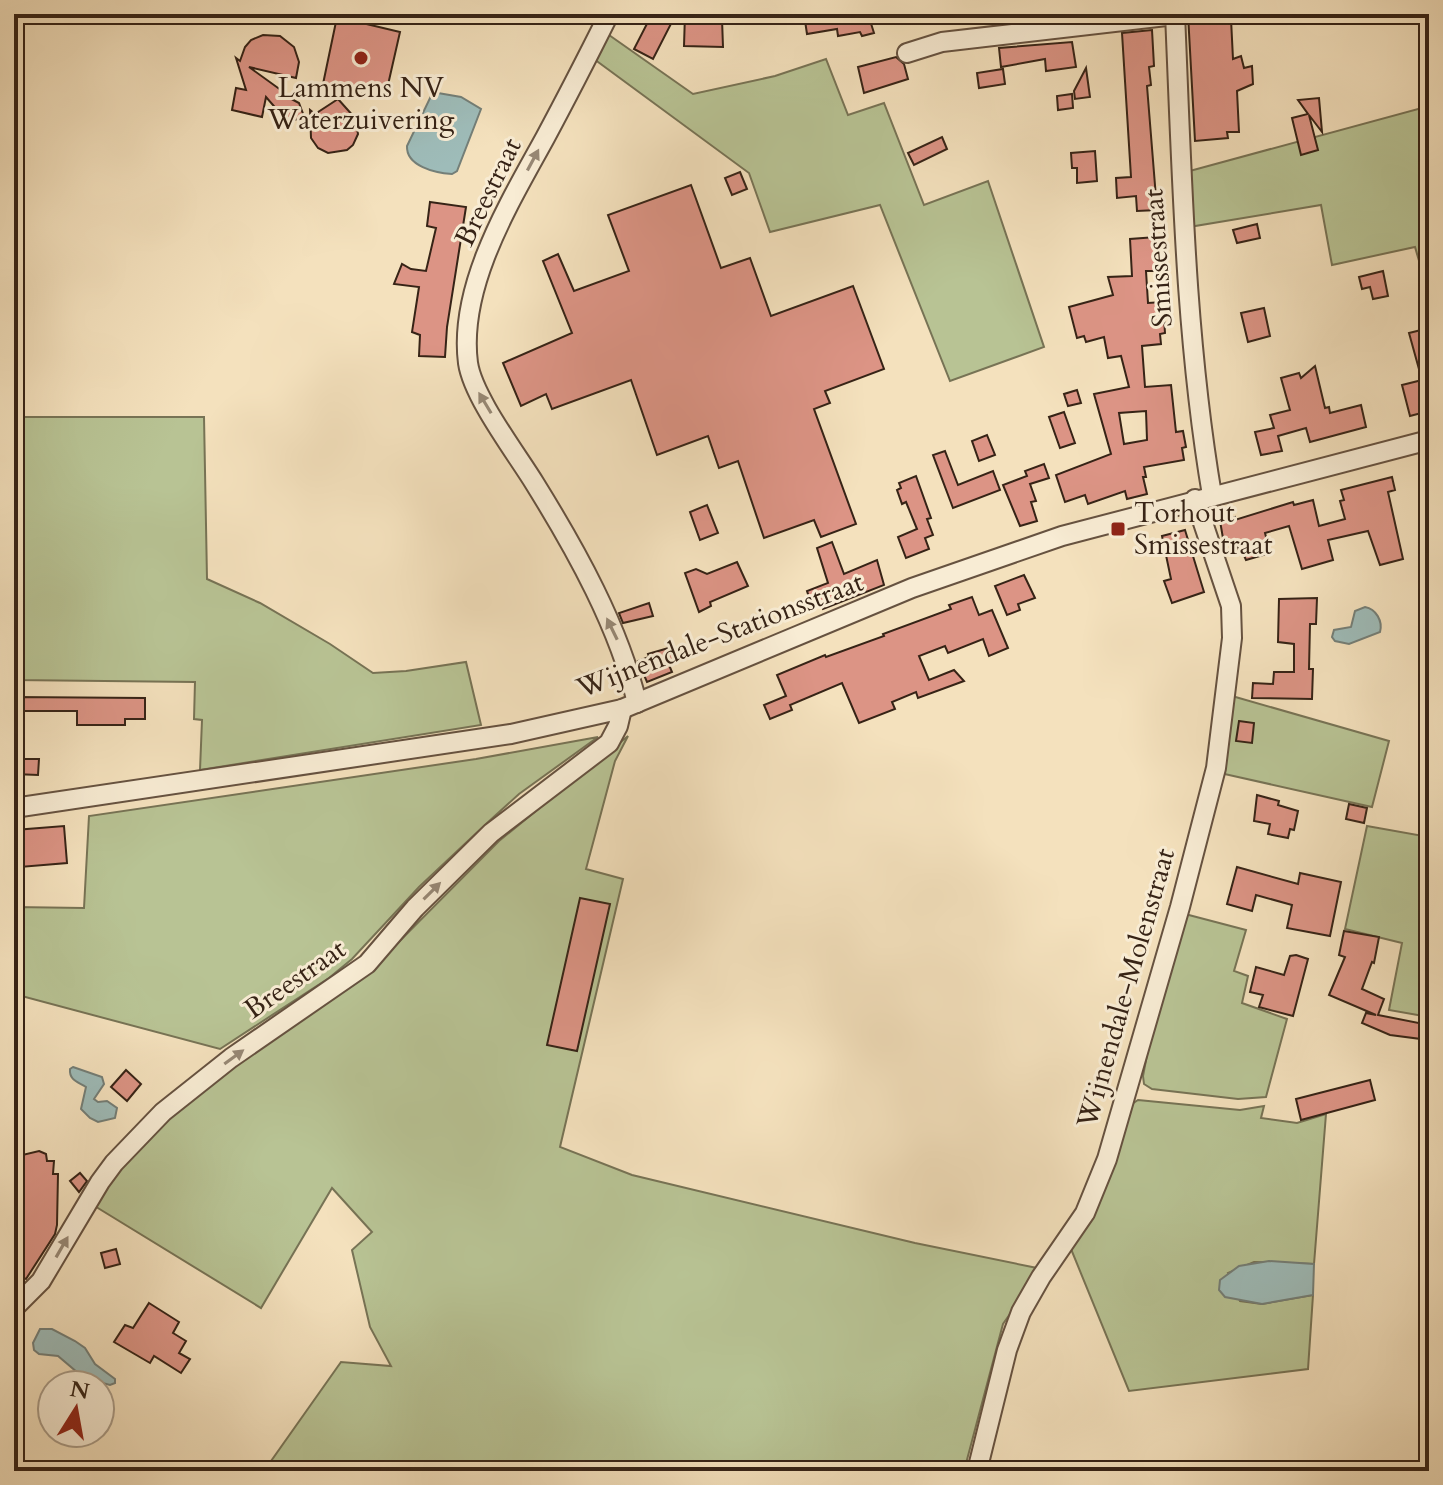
<svg xmlns="http://www.w3.org/2000/svg" width="1443" height="1485" font-family="Cardo,serif">
<style>
.green{fill:#b8c394;stroke:#777355;stroke-width:2}
.water{fill:#9ebcb9;stroke:#747f78;stroke-width:2}
.building{fill:#dc9485;stroke:#362316;stroke-width:2;fill-rule:evenodd}
.lines{fill:none;stroke-linecap:round;stroke-linejoin:round}
.minor-casing{stroke:#665240;stroke-width:22}
.minor{stroke:#f8ecd4;stroke-width:18}
.oneway{fill:#978875}
.poi-dot{fill:#8f2418;stroke:#f8ecd4;stroke-width:3}
.labels{text-anchor:middle;dominant-baseline:central;stroke-width:6;stroke-linejoin:round;paint-order:stroke}
.poi-label{font-size:28px;fill:#362316;stroke:#f8ecd4}
.street-label{font-size:28px;fill:#362316;stroke:#f8ecd4}
</style>
<rect width="100%" height="100%" fill="#f4e1bd"/>
<filter id="stains"><feTurbulence type="fractalNoise" baseFrequency=".0025" numOctaves="4"/><feColorMatrix values="0 0 0 0 .2 0 0 0 0 .09 0 0 0 0 .02 0 0 0 .5 -.17"/></filter>
<radialGradient id="worn" r=".72"><stop offset=".6" stop-color="#630" stop-opacity="0"/><stop offset="1" stop-color="#630" stop-opacity=".3"/></radialGradient>
<g class="green">
<polygon points="609,35 693,94 775,76 826,59 848,115 884,103 924,205 988,181 1044,347 950,381 880,205 770,232 749,173 594,59"/>
<polygon points="1429,106 1429,295 1415,247 1332,265 1321,205 1189,227 1186,172"/>
<polygon points="14,417 204,417 207,579 260,603 330,644 373,673 406,671 466,662 481,725 200,770 202,720 194,719 195,682 14,680"/>
<polygon points="1232,696 1389,741 1372,807 1220,773"/>
<polygon points="628,736 615,761 586,869 623,879 560,1147 632,1175 915,1243 1042,1269 1003,1324 964,1471 264,1471 341,1362 391,1366 370,1327 352,1250 372,1232 332,1188 261,1308 93,1205 111,1176 168,1115 232,1068 362,979 499,841"/>
<polygon points="598,737 519,794 486,824 419,887 352,959 329,978 220,1049 14,994 14,907 84,908 89,816 476,759"/>
<polygon points="1367,826 1429,837 1429,1017 1389,1010 1402,943 1345,929"/>
<polygon points="1185,914 1246,930 1234,971 1248,976 1242,1003 1287,1019 1266,1097 1238,1099 1152,1089 1144,1084 1143,1076 1150,1039"/>
<polygon points="1138,1100 1240,1110 1264,1106 1261,1118 1297,1123 1326,1114 1314,1264 1254,1262 1228,1273 1240,1301 1262,1304 1313,1295 1308,1369 1129,1391 1071,1249 1129,1106"/>
</g>
<g class="water">
<path d="M438 93 461 97 481 109 457 171 452 174C435 173 406 166 407 146L431 96Z"/>
<path d="M1365 607C1376 609 1383 621 1380 632L1349 644 1335 641 1332 637 1334 630 1351 627 1355 611Z"/>
<path d="M73 1067 102 1077 104 1084 94 1099 98 1102 107 1101 117 1108 115 1118 98 1122 90 1118 81 1109 86 1087C79 1082 69 1081 70 1069Z"/>
<polygon points="1269,1261 1314,1264 1313,1295 1262,1304 1225,1297 1219,1290 1220,1280 1239,1266"/>
<polygon points="40,1329 52,1329 75,1341 85,1348 95,1364 115,1379 115,1383 110,1385 84,1378 58,1356 39,1354 34,1350 33,1343"/>
</g>
<g class="building">
<polygon points="652,14 676,14 653,59 634,49"/>
<polygon points="685,14 714,14 714,18 722,19 723,47 684,46"/>
<polygon points="804,14 868,14 874,33 862,36 860,32 838,36 837,29 807,34"/>
<polygon points="1188,14 1210,14 1210,21 1231,19 1233,59 1241,56 1244,68 1252,66 1253,84 1237,91 1239,132 1227,132 1228,138 1195,141"/>
<polygon points="337,17 400,32 385,98 323,84"/>
<polygon points="1152,30 1154,66 1149,67 1151,85 1147,86 1157,210 1137,211 1136,196 1117,198 1116,178 1131,177 1122,33"/>
<polygon points="263,35 280,36 294,47 299,62 296,78 249,67 285,93 284,95 299,103 305,119 286,120 266,97 262,117 232,110 236,88 246,90 236,58 240,61 245,47 251,40"/>
<polygon points="1072,42 1076,67 1046,71 1045,59 1001,67 999,48"/>
<polygon points="896,57 904,64 908,79 864,93 858,67"/>
<polygon points="1086,68 1090,97 1075,99 1074,91"/>
<polygon points="1003,69 1005,84 979,88 977,73"/>
<polygon points="1072,94 1073,108 1058,110 1057,96"/>
<polygon points="1319,98 1322,132 1309,115 1318,150 1301,155 1292,118 1308,114 1298,100"/>
<polygon points="338,99 355,118 358,134 353,145 347,150 328,153 318,148 311,138 310,110 315,114"/>
<polygon points="942,137 947,149 914,165 908,153"/>
<polygon points="1095,151 1097,181 1077,183 1077,168 1072,168 1071,153"/>
<polygon points="740,172 747,189 732,195 725,178"/>
<polygon points="691,185 721,268 750,258 771,316 853,286 884,369 825,391 830,403 814,409 856,524 821,537 814,520 764,538 738,461 719,468 708,436 657,455 631,380 552,409 546,394 521,406 503,363 572,333 543,261 558,254 574,291 629,271 608,215"/>
<polygon points="430,202 466,207 447,327 445,357 419,356 420,335 412,332 419,287 394,284 402,264 411,269 426,271 436,228 427,226"/>
<polygon points="1257,224 1260,238 1237,243 1233,230"/>
<path d="M1156 237 1158 271H1146L1148 303 1163 302 1165 333 1160 334 1161 344 1142 346 1145 387 1171 385 1176 432 1183 431 1186 447 1182 448 1184 460 1144 467 1146 477H1143L1147 494 1127 499 1125 491 1088 504 1085 495 1065 502 1056 475 1111 454 1094 394 1129 387 1121 356 1108 358 1104 337 1086 342 1084 336 1077 338 1069 307 1113 295 1108 277 1132 276 1130 239ZM1146 411 1147 440 1124 444 1119 413Z"/>
<polygon points="1383,271 1388,296 1373,299 1370,287 1362,289 1359,277"/>
<polygon points="1264,308 1270,336 1248,342 1241,313"/>
<polygon points="1429,328 1429,411 1410,416 1402,385 1422,380 1409,333"/>
<polygon points="1315,366 1325,408 1329,407 1330,413 1361,405 1366,427 1310,442 1306,428 1278,436 1282,451 1261,455 1255,432 1274,428 1270,415 1290,410 1281,378 1299,373 1301,378"/>
<polygon points="1077,390 1081,403 1068,406 1064,394"/>
<polygon points="1064,412 1075,443 1060,448 1049,417"/>
<polygon points="987,435 995,455 979,461 972,441"/>
<polygon points="945,451 958,485 993,471 1000,490 953,508 933,455"/>
<polygon points="1044,464 1049,478 1030,484 1036,501 1031,502 1037,521 1020,526 1003,485 1027,476 1025,471"/>
<polygon points="916,476 931,518 927,519 933,535 925,538 929,549 906,558 898,537 917,529 906,502 902,504 897,490 901,488 899,483"/>
<polygon points="1392,477 1395,490 1388,492 1403,559 1380,565 1368,531 1328,540 1333,560 1302,569 1289,526 1265,533 1270,553 1246,560 1243,553 1240,554 1236,541 1224,544 1220,521 1235,517 1235,520 1293,502 1294,505 1313,500 1319,526 1345,519 1340,501 1344,500 1341,490"/>
<polygon points="707,505 718,533 700,540 690,512"/>
<polygon points="1185,530 1204,592 1172,603 1164,581 1171,579 1162,536"/>
<polygon points="832,542 844,574 877,560 884,585 823,609 821,603 812,606 807,591 828,583 817,548"/>
<polygon points="737,562 748,586 710,602 711,606 699,612 685,573 696,569 707,574"/>
<polygon points="1024,575 1035,598 1018,604 1020,610 1007,615 995,586"/>
<polygon points="972,597 979,615 992,610 1008,648 989,656 983,639 948,653 945,646 919,656 929,680 954,670 964,681 918,698 916,692 892,702 895,709 859,723 842,683 790,705 792,710 770,719 764,705 786,696 777,675 825,655 826,657 884,636 883,634 951,609 949,605"/>
<polygon points="1317,598 1316,624 1310,624 1309,669 1313,669 1312,699 1252,698 1253,683 1273,684 1274,672 1294,672 1294,644 1278,642 1279,599"/>
<polygon points="649,603 653,616 623,623 619,613"/>
<polygon points="672,647 677,661 669,665 672,672 647,682 638,661 649,657 648,654"/>
<polygon points="14,697 145,698 145,719 125,719 125,725 77,725 77,711 14,711"/>
<polygon points="1239,721 1254,723 1252,743 1236,741"/>
<polygon points="14,759 39,759 38,775 14,774"/>
<polygon points="1257,795 1279,801 1278,805 1298,811 1294,830 1290,829 1288,838 1268,834 1270,824 1254,821"/>
<polygon points="1349,804 1367,808 1364,823 1346,819"/>
<polygon points="64,826 67,863 20,867 15,830"/>
<polygon points="1237,867 1298,884 1300,873 1341,882 1330,936 1287,928 1292,905 1256,895 1252,911 1227,904"/>
<polygon points="580,898 610,904 577,1051 547,1045"/>
<polygon points="1344,931 1379,937 1374,963 1372,962 1362,989 1384,999 1378,1015 1429,1025 1429,1040 1390,1035 1362,1023 1366,1013 1376,1015 1329,995 1345,957 1339,955"/>
<polygon points="1296,955 1308,959 1293,1016 1259,1007 1263,995 1250,992 1256,967 1284,975 1290,956"/>
<polygon points="126,1070 141,1084 127,1101 111,1087"/>
<polygon points="1370,1080 1375,1100 1301,1120 1296,1099"/>
<polygon points="39,1151 46,1154 47,1161 54,1161 53,1174 58,1174 57,1225 55,1234 26,1279 17,1274 22,1263 14,1262 14,1157"/>
<polygon points="80,1173 87,1181 79,1192 70,1181"/>
<polygon points="116,1249 120,1264 105,1268 101,1253"/>
<polygon points="149,1303 179,1322 173,1333 186,1341 179,1353 190,1359 181,1373 154,1356 150,1363 114,1342 125,1325 133,1328"/>
</g>
<g class="lines">
<g class="minor-casing">
<g id="minor">
<path d="M609 14C588 56 567 97 545 138 510 202 458 286 468 363 473 397 516 453 535 484 576 550 619 627 637 703"/>
<path d="M1175 14C1182 175 1185 336 1212 495"/>
<polyline points="907,53 942,42 1175,15"/>
<polyline points="14,808 511,734 622,709 912,588 1062,536 1429,440"/>
<polyline points="14,1308 41,1281 100,1182 114,1163 163,1112 231,1058 367,964 415,908 491,833 609,743 618,726 622,709"/>
<polyline points="977,1471 1007,1350 1021,1312 1041,1277 1085,1213 1107,1159 1180,907 1216,768 1232,638 1231,606 1195,499"/>
</g>
</g>
<use href="#minor" class="minor"/>
</g>
<defs><path id="oneway-solid" d="M-6-.8H1V-3.2L6.5 0L1 3.2V.8H-6Z" transform="scale(2)"/></defs>
<g class="oneway">
<use href="#oneway-solid" transform="translate(533 160) rotate(-62)"/>
<use href="#oneway-solid" transform="translate(485 403) rotate(-121)"/>
<use href="#oneway-solid" transform="translate(612 629) rotate(-116)"/>
<use href="#oneway-solid" transform="translate(432 891) rotate(-45)"/>
<use href="#oneway-solid" transform="translate(234 1057) rotate(-36)"/>
<use href="#oneway-solid" transform="translate(62 1247) rotate(-60)"/>
</g>
<g class="poi-dot">
<circle cx="361" cy="58" r="8"/>
<rect x="1110" y="521" width="16" height="16" rx="4"/>
</g>
<g class="labels">
<g class="poi-label">
<text x="361" y="88">Lammens NV<tspan x="361" dy="32">Waterzuivering</tspan></text>
<text x="1134" y="513" text-anchor="start">Torhout<tspan x="1134" dy="32">Smissestraat</tspan></text>
</g>
<g class="street-label">
<text transform="translate(488 192) rotate(-64)">Breestraat</text>
<text transform="translate(1158 258) rotate(-94)">Smissestraat</text>
<text transform="translate(720 635) rotate(-21)">Wijnendale-Stationsstraat</text>
<text transform="translate(295 979) rotate(-35)">Breestraat</text>
<text transform="translate(1126 988) rotate(-74)">Wijnendale-Molenstraat</text>
</g>
</g>
<rect width="1443" height="1485" fill="none" stroke="#f4e1bd" stroke-width="48"/>
<rect x="16" y="16" width="1411" height="1453" fill="none" stroke="#362316" stroke-width="4"/>
<rect x="24" y="24" width="1395" height="1437" fill="none" stroke="#362316" stroke-width="2"/>
<g transform="translate(76 1409) rotate(11)"><circle r="38" fill="#f8ecd4" stroke="#aa9c88" stroke-width="2"/>
<path d="M0-6L14 30L0 20L-14 30Z" fill="#8f2418"/>
<text y="-12" font-size="22" font-weight="bold" text-anchor="middle" fill="#362316">N</text>
</g>
<rect width="100%" height="100%" filter="url(#stains)"/>
<rect width="100%" height="100%" fill="url(#worn)"/>
</svg>
